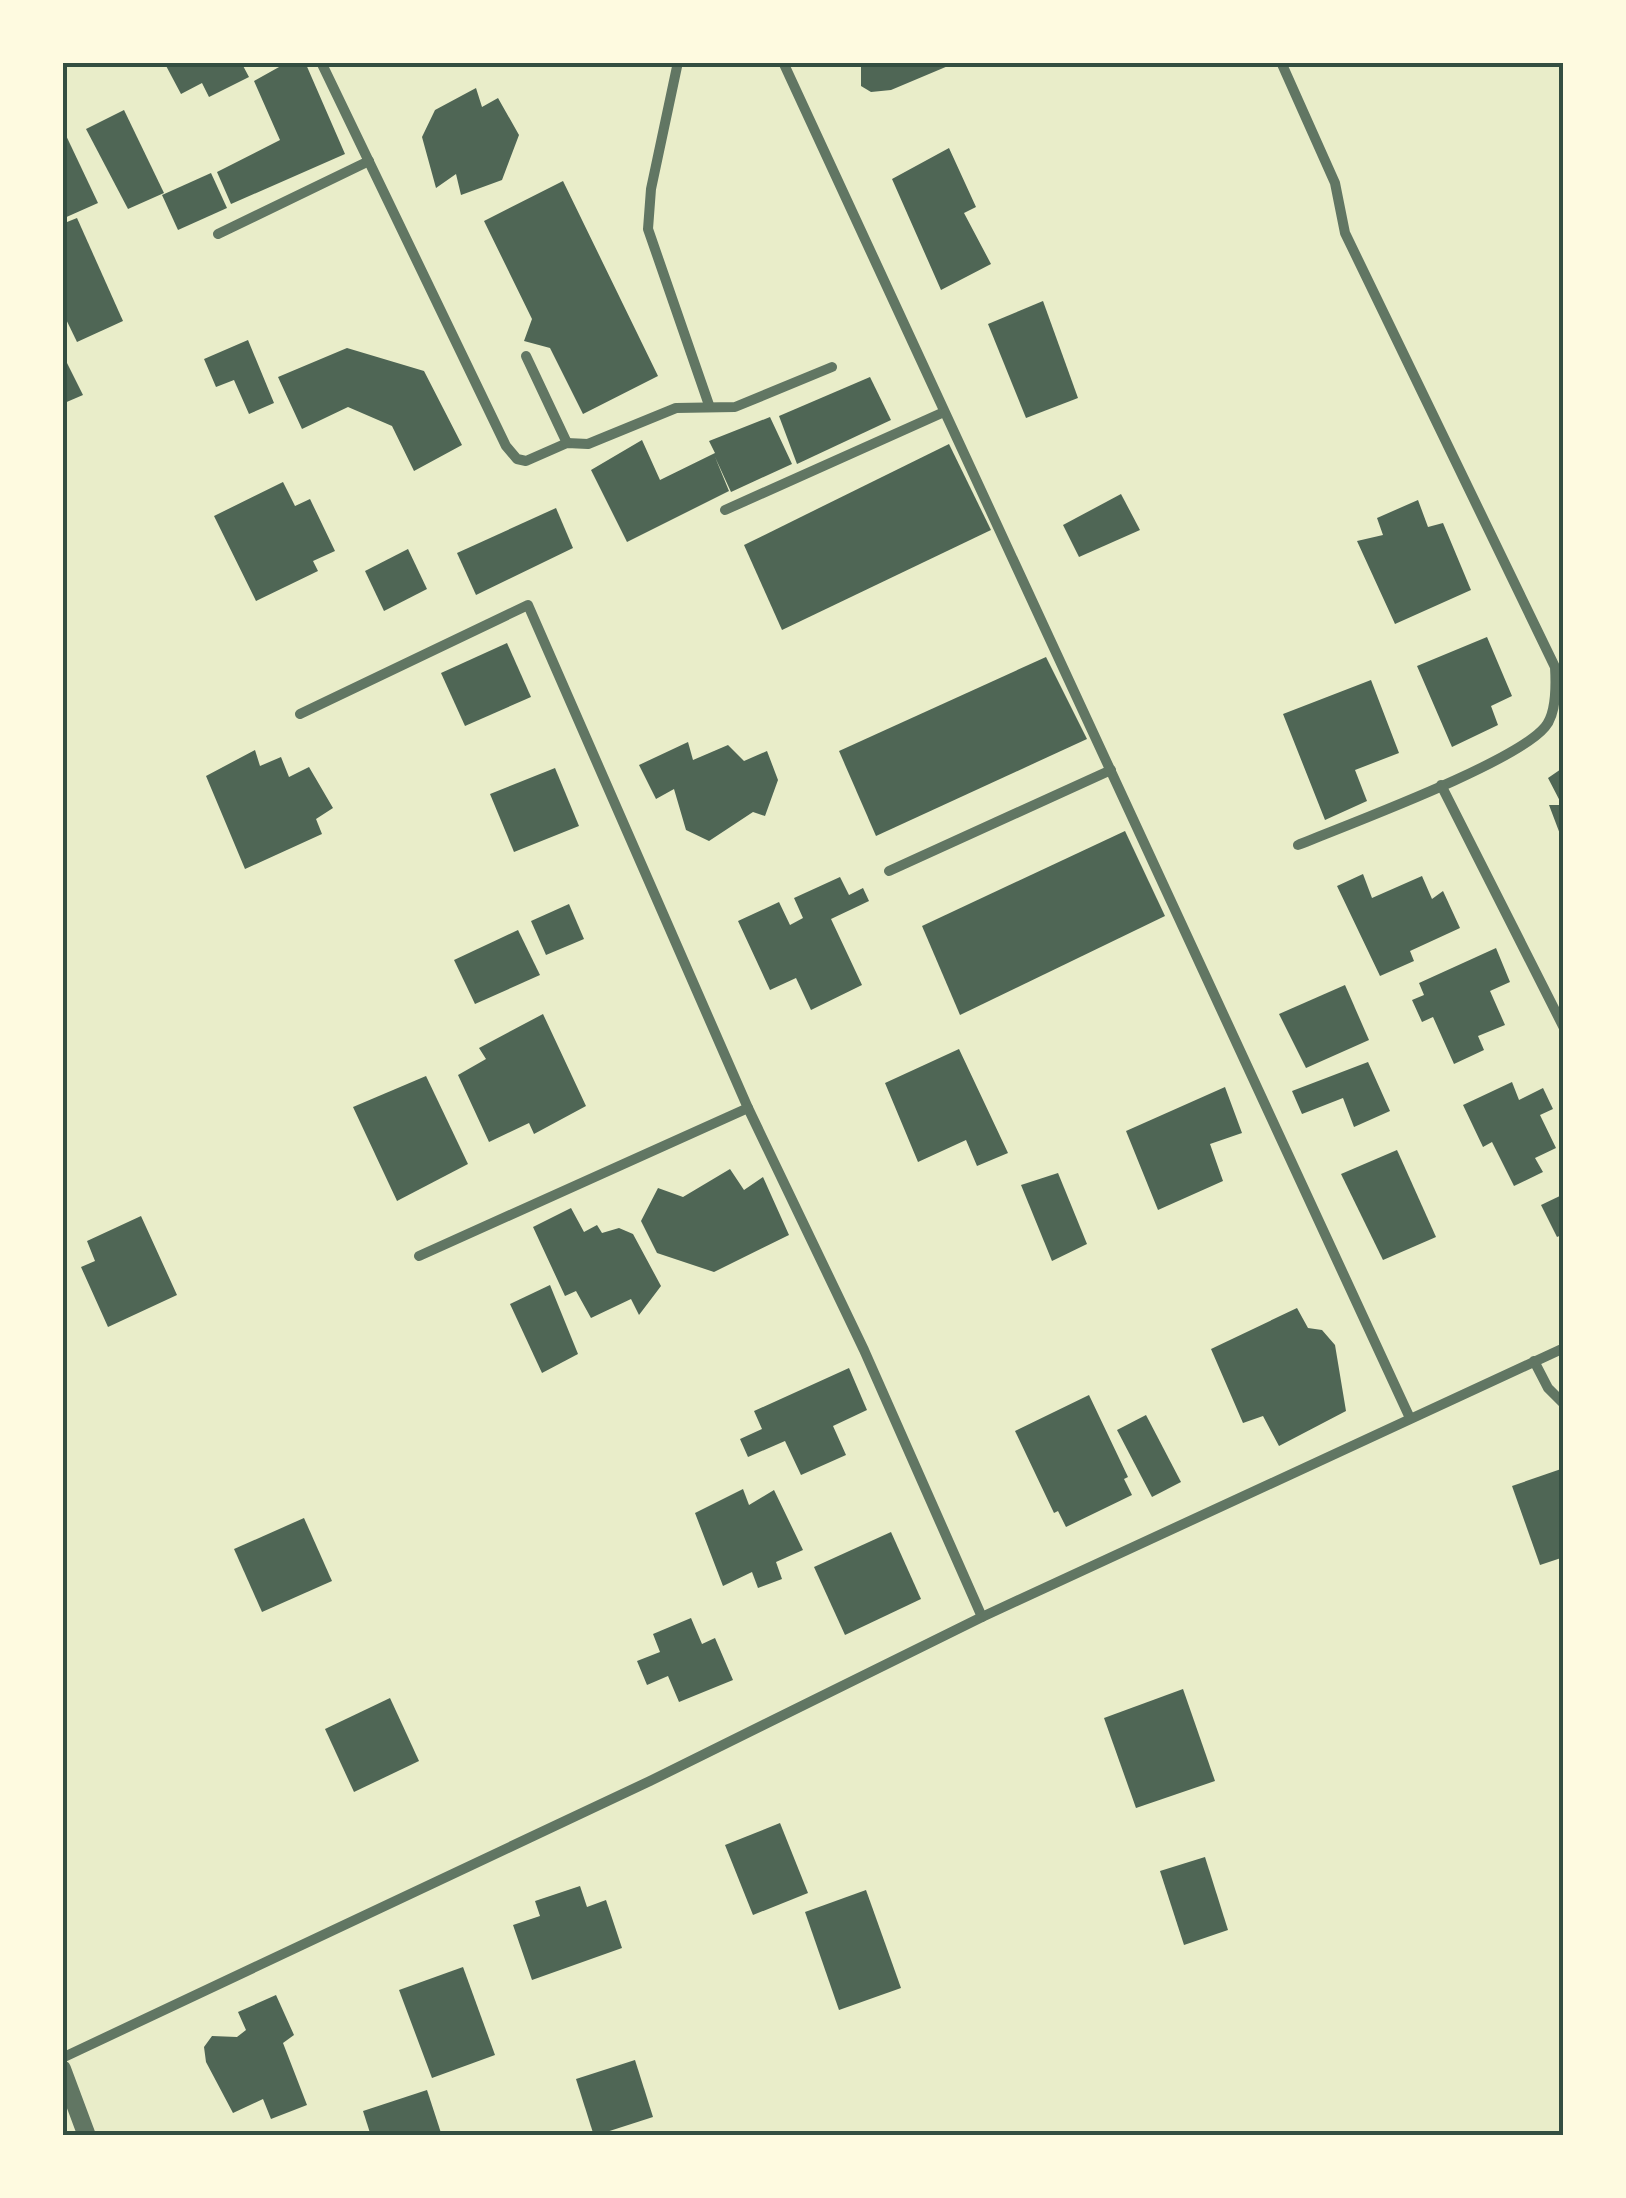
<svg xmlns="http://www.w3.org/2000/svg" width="1626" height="2198" font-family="'Asap Condensed',sans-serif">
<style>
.building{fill:#4f6655}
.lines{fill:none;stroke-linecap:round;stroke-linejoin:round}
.minor{stroke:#617663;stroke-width:10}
.tertiary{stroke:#617663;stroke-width:18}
.neatline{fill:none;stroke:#344e41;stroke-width:4}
</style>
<rect width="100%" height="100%" fill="#e9edc9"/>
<g class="building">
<polygon points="164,62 241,62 249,77 209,97 202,83 181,94"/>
<polygon points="288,62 305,62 345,154 231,204 217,172 280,140 254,81"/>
<polygon points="861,62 946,62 948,66 891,90 871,92 861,86"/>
<polygon points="476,88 482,107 498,98 519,135 502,180 461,195 456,174 436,188 422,137 435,110"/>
<polygon points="124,110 164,193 128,209 86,129"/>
<polygon points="62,127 98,203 62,219"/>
<polygon points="949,148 976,207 964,213 991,264 941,290 892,179"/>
<polygon points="211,173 227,208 178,230 162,195"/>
<polygon points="563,181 658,376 583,414 550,348 524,341 532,319 484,221"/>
<polygon points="77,218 123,321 77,342 62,311 62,224"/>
<polygon points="1043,301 1078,398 1026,418 988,324"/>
<polygon points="248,340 274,403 249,414 234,380 216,387 204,359"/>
<polygon points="347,348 424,371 462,445 414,471 392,426 348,407 302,429 278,377"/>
<polygon points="65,359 83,395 62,404 62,361"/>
<polygon points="870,377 891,420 797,464 779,416"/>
<polygon points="770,417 792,464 731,492 715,457 729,491 627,542 591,470 642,440 660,480 715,453 709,441"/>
<polygon points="949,444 991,530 782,630 744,545"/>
<polygon points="283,482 295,506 310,499 335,551 313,561 318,571 256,601 214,516"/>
<polygon points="1121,494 1140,530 1079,557 1063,525"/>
<polygon points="1418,500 1428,527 1443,523 1471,590 1395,624 1357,541 1383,535 1377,518"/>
<polygon points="556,508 573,548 476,595 457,553"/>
<polygon points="408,549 427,589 384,611 365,571"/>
<polygon points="1487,637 1512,696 1491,706 1498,725 1452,747 1417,666"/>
<polygon points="507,643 531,697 465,726 441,673"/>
<polygon points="1046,657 1087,739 876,836 839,751"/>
<polygon points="1371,680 1399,753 1355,770 1367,801 1325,820 1283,714"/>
<polygon points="688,742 693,760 728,745 744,761 767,751 778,780 765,816 753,812 709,841 686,830 674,789 656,799 639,765"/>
<polygon points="255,750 260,766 281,757 289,777 309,767 333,808 316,819 322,834 245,869 206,776"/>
<polygon points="1564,767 1564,842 1563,842 1549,805 1562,805 1548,778"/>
<polygon points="555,768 579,826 514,852 490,794"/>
<polygon points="1125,831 1165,916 960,1015 922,926"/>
<polygon points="1363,874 1372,898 1422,876 1432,899 1443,891 1460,928 1410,951 1414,961 1380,976 1337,886"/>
<polygon points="840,877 849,895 863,888 869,901 831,919 862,985 811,1010 796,978 770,990 738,921 779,902 790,925 803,918 794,898"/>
<polygon points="569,904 584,939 546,955 531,921"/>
<polygon points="518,930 540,975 475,1004 454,960"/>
<polygon points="1496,948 1510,982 1490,991 1505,1025 1478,1036 1484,1050 1454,1064 1433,1017 1422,1022 1412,1000 1424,995 1419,983"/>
<polygon points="1345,985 1369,1040 1306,1068 1279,1014"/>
<polygon points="543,1014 586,1106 534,1134 529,1123 489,1142 458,1075 486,1059 479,1048"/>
<polygon points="959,1049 1008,1153 977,1166 966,1140 918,1162 885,1083"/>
<polygon points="1368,1062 1390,1111 1354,1127 1343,1098 1302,1114 1292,1091"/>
<polygon points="426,1076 468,1164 397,1201 353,1107"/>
<polygon points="1512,1082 1519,1100 1543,1088 1553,1109 1540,1115 1556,1148 1535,1158 1543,1172 1514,1186 1492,1142 1483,1147 1463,1105"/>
<polygon points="1225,1087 1242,1133 1210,1144 1223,1181 1158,1210 1126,1131"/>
<polygon points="1397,1150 1436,1237 1383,1260 1341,1174"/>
<polygon points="730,1169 744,1190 763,1177 789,1235 714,1272 657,1253 641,1221 658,1188 683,1197"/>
<polygon points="1058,1173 1087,1244 1052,1261 1021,1185"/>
<polygon points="1564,1194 1564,1234 1557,1237 1541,1205"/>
<polygon points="571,1208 584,1232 597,1225 602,1233 619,1228 633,1234 661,1286 639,1315 631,1299 591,1318 576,1291 565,1296 533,1227"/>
<polygon points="141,1216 177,1295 108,1327 81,1267 95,1261 87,1241"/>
<polygon points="550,1285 578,1354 542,1373 510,1304"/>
<polygon points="1297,1308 1308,1328 1322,1330 1335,1345 1346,1411 1279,1446 1263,1416 1243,1423 1211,1349"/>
<polygon points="849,1368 867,1410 833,1426 846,1455 801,1475 785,1441 748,1457 740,1439 762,1429 754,1411"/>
<polygon points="1089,1395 1128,1477 1124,1479 1132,1495 1066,1527 1058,1511 1054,1513 1015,1431"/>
<polygon points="1146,1415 1181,1482 1152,1497 1117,1430"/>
<polygon points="1564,1468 1564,1557 1540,1565 1512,1486"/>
<polygon points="743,1489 749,1505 774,1490 803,1550 776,1562 782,1579 758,1588 752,1572 723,1586 695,1513"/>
<polygon points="304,1518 332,1581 262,1612 234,1549"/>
<polygon points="891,1532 921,1599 845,1635 814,1567"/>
<polygon points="691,1618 702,1644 715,1638 733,1680 679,1702 668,1676 647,1685 637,1661 660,1652 653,1634"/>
<polygon points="1183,1689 1215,1781 1136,1808 1104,1718"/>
<polygon points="390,1698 419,1761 354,1792 325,1729"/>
<polygon points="780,1823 808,1893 753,1915 725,1845"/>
<polygon points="1205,1857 1228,1930 1184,1945 1160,1871"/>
<polygon points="580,1886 587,1907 606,1900 622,1948 532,1980 513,1925 540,1916 535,1901"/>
<polygon points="866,1890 901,1988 839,2010 805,1912"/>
<polygon points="463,1967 495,2055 432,2078 399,1990"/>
<polygon points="276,1995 294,2035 283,2043 307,2105 271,2119 263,2099 233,2113 206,2062 204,2047 212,2036 237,2037 246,2030 238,2012"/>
<polygon points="635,2060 653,2117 594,2136 576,2079"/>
<polygon points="427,2090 442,2136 371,2136 363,2111"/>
</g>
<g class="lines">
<g class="minor">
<polyline points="321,62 506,446 517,459 526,461 567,443 588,444 676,408 735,407 832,367"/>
<polyline points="678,62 651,189 648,229 709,405"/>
<polyline points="783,62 1409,1416"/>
<path d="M1281 62 1335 183 1345 233 1555 667C1556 684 1557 713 1545 727 1515 763 1349 824 1298 845"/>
<polyline points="218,234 369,161"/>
<polyline points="526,356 567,443"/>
<polyline points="725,510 944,412"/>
<polyline points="300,714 528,605 748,1108 864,1350 982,1617"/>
<polyline points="1441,785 1564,1028"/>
<polyline points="889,871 1111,770"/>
<polyline points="419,1256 748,1108"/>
<polyline points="1534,1361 1548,1388 1564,1404"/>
<polyline points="62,2058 650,1781 982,1617 1564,1348"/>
</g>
<polyline class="tertiary" points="62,2069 87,2136"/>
</g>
<rect width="1626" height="2198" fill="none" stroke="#fefae0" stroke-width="130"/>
<rect x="65" y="65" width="1496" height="2068" class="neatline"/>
</svg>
